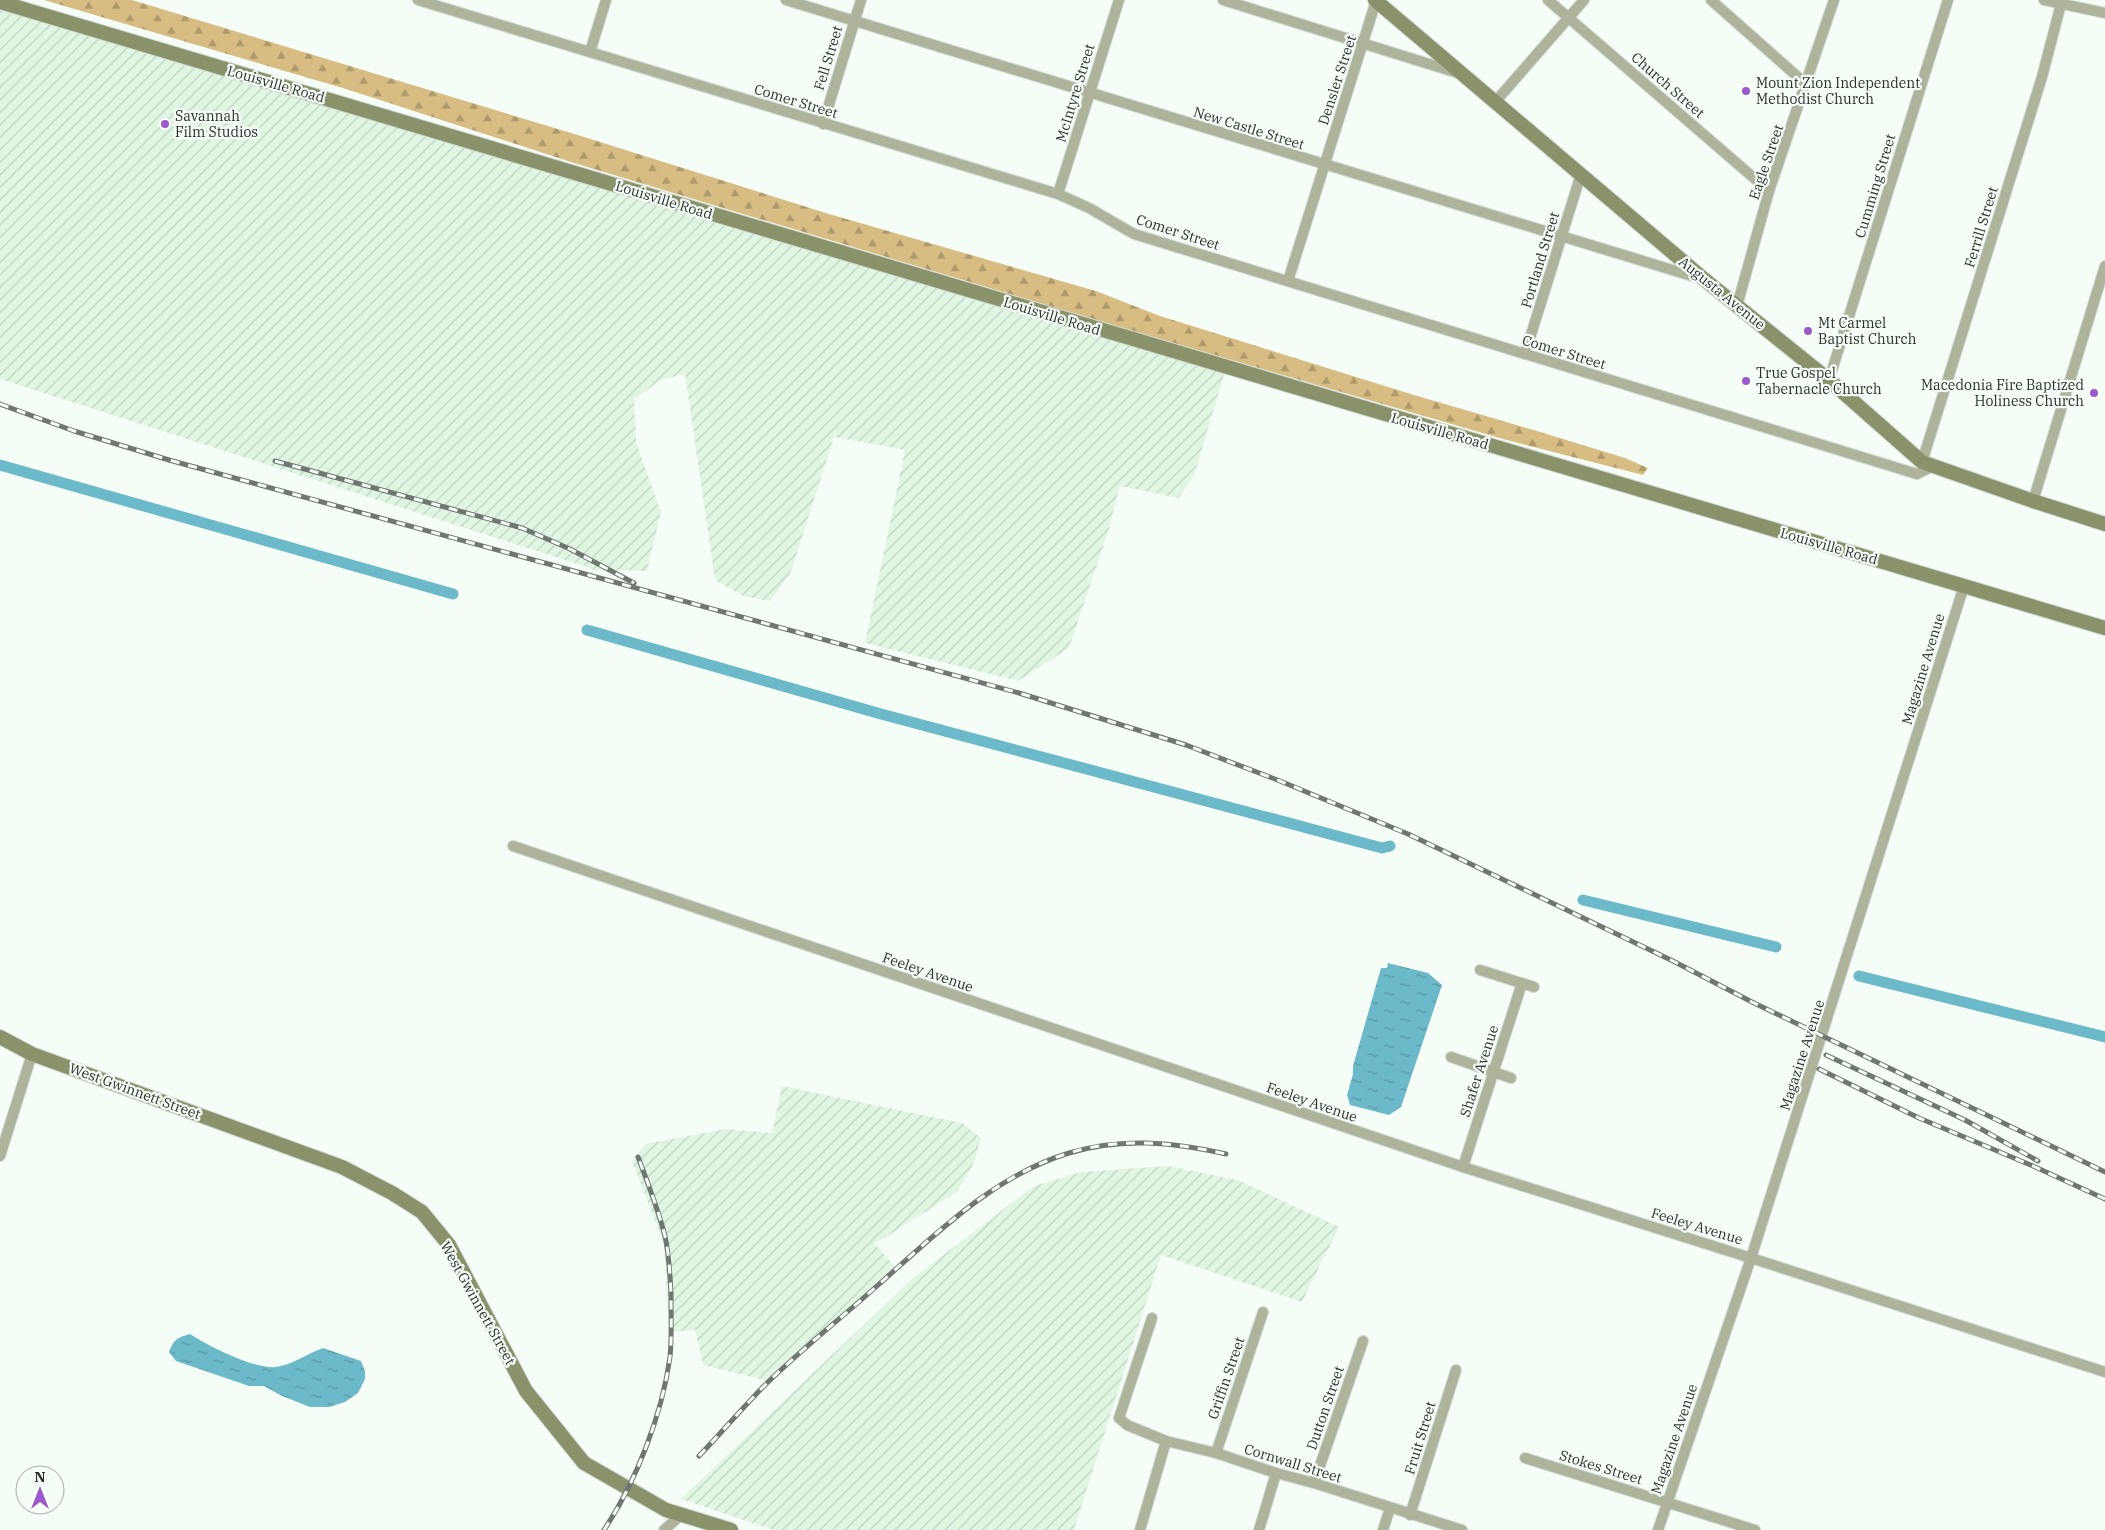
<svg xmlns="http://www.w3.org/2000/svg" width="2105" height="1530" font-family="'IBM Plex Serif',serif">
<style>
.industrial{fill:url(#industrial-furrows)}
.forest{fill:url(#forest-firs)}
.water{fill:url(#water-ripples)}
.lines{fill:none;stroke-linecap:round;stroke-linejoin:round}
.canal{stroke:#6cb9c9;stroke-width:11}
.street-casing{stroke:#d1d9d2;stroke-width:12}
.secondary-casing{stroke:#d1d9d2;stroke-width:16}
.street{stroke:#aeb49b;stroke-width:10}
.secondary{stroke:#8a926c;stroke-width:14}
.rail-casing{stroke:#707771;stroke-width:5}
.rail{stroke:#f5fef6;stroke-width:3;stroke-dasharray:9;stroke-linecap:butt}
.poi-dot{fill:#9c59ce;stroke:#f5fef6;stroke-width:2}
.labels{text-anchor:middle;dominant-baseline:central;stroke-width:4.5;stroke-linejoin:round;paint-order:stroke}
.street-label{font-size:14px;fill:#2b312c;stroke:#f5fef6}
.poi-label{font-size:14px;fill:#2b312c;stroke:#f5fef6;text-anchor:start}
</style>
<defs>
<pattern id="industrial-furrows" width="10" height="10" patternUnits="userSpaceOnUse" patternTransform="scale(1.25)"><rect width="10" height="10" fill="#e0f6e3"/><path d="M-1 1l2-2M0 10L10 0M9 11l2-2" fill="none" stroke="#c0d3c3"/></pattern>
<pattern id="forest-firs" width="22" height="20" patternUnits="userSpaceOnUse" patternTransform="scale(1.25)"><rect width="22" height="20" fill="#d7bd84"/><path d="M5 1l3.5 6h-7zM16 11l3.5 6h-7z" fill="#af9a6c"/></pattern>
<pattern id="water-ripples" width="26" height="14" patternUnits="userSpaceOnUse" patternTransform="scale(1.25)"><rect width="26" height="14" fill="#6cb9c9"/><path d="M2 4q2-2 4 0t4 0M15 11q2-2 4 0t4 0" fill="none" stroke="#5997a3"/></pattern>
</defs>
<rect width="100%" height="100%" fill="#f5fef6"/>
<g class="industrial">
<polygon points="0,1 1226,368 1194,476 1178,498 1120,486 1109,529 1069,648 1018,681 865,643 905,450 834,437 791,572 770,601 743,596 715,580 685,374 661,380 634,399 636,442 661,512 647,571 596,570 0,379"/>
<polygon points="782,1086 962,1123 981,1138 973,1165 957,1192 875,1244 897,1269 768,1381 703,1365 695,1330 669,1332 664,1244 632,1161 645,1144 726,1129 772,1133"/>
<polygon points="1168,1166 1238,1180 1339,1227 1302,1302 1161,1255 1074,1530 774,1530 681,1499 913,1278 1034,1186 1081,1172"/>
</g>
<polygon class="forest" points="44,0 132,0 581,136 829,214 1096,291 1160,316 1414,395 1537,431 1625,458 1648,468 1643,475 1503,439 1156,338 574,163 346,89"/>
<g class="water">
<polygon points="1388,963 1428,973 1442,985 1401,1107 1389,1115 1350,1105 1347,1095 1353,1074 1353,1066 1381,968 1387,968"/>
<path d="M190 1334C208 1346 256 1370 276 1367 292 1365 308 1353 323 1348L361 1361 365 1371V1379L358 1393 345 1402 329 1407H310L282 1396 264 1386H249L176 1361 169 1352C174 1340 176 1338 190 1334Z"/>
</g>
<g class="lines">
<g class="canal">
<polyline points="0,465 453,594"/>
<polyline points="587,630 881,714 1382,848 1390,846"/>
<polyline points="1583,900 1776,947"/>
<polyline points="1859,976 2105,1037"/>
</g>
<g class="street-casing">
<g id="street">
<polyline points="418,0 1058,194 1089,208 1134,234 1917,474 1933,466"/>
<polyline points="786,0 1702,279"/>
<polyline points="1223,0 1458,73"/>
<polyline points="1548,0 1769,191"/>
<polyline points="1711,0 1807,85"/>
<polyline points="2044,0 2105,13"/>
<polyline points="590,52 606,0"/>
<polyline points="1496,101 1584,0"/>
<polyline points="823,124 861,0"/>
<polyline points="1058,194 1119,0"/>
<polyline points="1288,281 1376,1"/>
<polyline points="1737,306 1769,191 1834,0"/>
<polyline points="1525,354 1581,174"/>
<polyline points="1829,380 1948,0"/>
<polyline points="1922,462 2042,77 2062,0"/>
<polyline points="2033,501 2105,266"/>
<polyline points="513,846 1463,1167 1751,1258 2105,1372"/>
<polyline points="1480,970 1534,987"/>
<polyline points="1451,1057 1511,1078"/>
<polyline points="0,1156 32,1054"/>
<polyline points="1463,1167 1522,983"/>
<polyline points="1152,1318 1119,1418 1127,1425 1166,1441 1216,1453 1276,1473 1314,1483 1462,1530"/>
<polyline points="1216,1453 1263,1312"/>
<polyline points="1525,1458 1755,1530"/>
<polyline points="1314,1483 1363,1341"/>
<polyline points="1410,1515 1456,1370"/>
<polyline points="664,1530 681,1515"/>
<polyline points="1140,1530 1166,1441"/>
<polyline points="1259,1530 1276,1473"/>
<polyline points="1383,1530 1390,1508"/>
<polyline points="1658,1530 1751,1258 1964,586"/>
</g>
</g>
<g class="secondary-casing">
<g id="secondary">
<polyline points="1375,0 1705,280 1829,380 1922,462 2033,501 2105,524"/>
<polyline points="0,2 2105,628"/>
<polyline points="0,1037 32,1054 342,1167 392,1193 422,1212 449,1245 526,1391 584,1463 666,1510 731,1530"/>
</g>
</g>
<use href="#street" class="street"/>
<use href="#secondary" class="secondary"/>
<g class="rail-casing">
<g id="rail">
<polyline points="0,404 74,431 169,460 1019,693 1186,745 1280,781 1408,834 1673,961 1752,1002 2105,1172"/>
<polyline points="275,461 522,528 570,549 634,583"/>
<polyline points="1826,1055 1965,1120 2038,1161"/>
<polyline points="1819,1069 1919,1118 2033,1166 2105,1199"/>
<path d="M699 1456C720 1434 740 1411 761 1389 797 1353 839 1320 877 1286 935 1235 993 1176 1069 1153 1122 1137 1172 1142 1226 1154"/>
<path d="M604 1530C636 1482 662 1415 670 1357 672 1336 671 1314 671 1293 670 1274 669 1254 665 1236 658 1209 648 1183 638 1157"/>
</g>
</g>
<use href="#rail" class="rail"/>
</g>
<g class="poi-dot">
<circle cx="1746" cy="91" r="5"/>
<circle cx="165" cy="124" r="5"/>
<circle cx="1808" cy="331" r="5"/>
<circle cx="1746" cy="381" r="5"/>
<circle cx="2094" cy="393" r="5"/>
</g>
<g class="labels">
<g class="street-label">
<text transform="translate(828 58) rotate(-73)">Fell Street</text>
<text transform="translate(1337 80) rotate(-72)">Densler Street</text>
<text transform="translate(276 84) rotate(16)">Louisville Road</text>
<text transform="translate(1668 85) rotate(41)">Church Street</text>
<text transform="translate(1075 93) rotate(-73)">McIntyre Street</text>
<text transform="translate(796 101) rotate(17)">Comer Street</text>
<text transform="translate(1249 128) rotate(17)">New Castle Street</text>
<text transform="translate(1766 162) rotate(-71)">Eagle Street</text>
<text transform="translate(1875 186) rotate(-73)">Cumming Street</text>
<text transform="translate(664 200) rotate(17)">Louisville Road</text>
<text transform="translate(1981 227) rotate(-73)">Ferrill Street</text>
<text transform="translate(1178 232) rotate(18)">Comer Street</text>
<text transform="translate(1540 260) rotate(-73)">Portland Street</text>
<text transform="translate(1722 293) rotate(39)">Augusta Avenue</text>
<text transform="translate(1052 316) rotate(17)">Louisville Road</text>
<text transform="translate(1564 352) rotate(17)">Comer Street</text>
<text transform="translate(1440 431) rotate(16)">Louisville Road</text>
<text transform="translate(1829 546) rotate(16)">Louisville Road</text>
<text transform="translate(1923 669) rotate(-73)">Magazine Avenue</text>
<text transform="translate(928 972) rotate(19)">Feeley Avenue</text>
<text transform="translate(1802 1055) rotate(-72)">Magazine Avenue</text>
<text transform="translate(1479 1071) rotate(-72)">Shafer Avenue</text>
<text transform="translate(135 1091) rotate(20)">West Gwinnett Street</text>
<text transform="translate(1312 1102) rotate(19)">Feeley Avenue</text>
<text transform="translate(1697 1226) rotate(17)">Feeley Avenue</text>
<text transform="translate(478 1303) rotate(61)">West Gwinnett Street</text>
<text transform="translate(1226 1378) rotate(-71)">Griffin Street</text>
<text transform="translate(1325 1408) rotate(-71)">Dutton Street</text>
<text transform="translate(1420 1438) rotate(-73)">Fruit Street</text>
<text transform="translate(1674 1439) rotate(-71)">Magazine Avenue</text>
<text transform="translate(1293 1463) rotate(17)">Cornwall Street</text>
<text transform="translate(1601 1467) rotate(17)">Stokes Street</text>
</g>
<g class="poi-label">
<text x="1756" y="83">Mount Zion Independent<tspan x="1756" dy="16">Methodist Church</tspan></text>
<text x="175" y="116">Savannah<tspan x="175" dy="16">Film Studios</tspan></text>
<text x="1818" y="323">Mt Carmel<tspan x="1818" dy="16">Baptist Church</tspan></text>
<text x="1756" y="373">True Gospel<tspan x="1756" dy="16">Tabernacle Church</tspan></text>
<text x="2084" y="385" text-anchor="end">Macedonia Fire Baptized<tspan x="2084" dy="16">Holiness Church</tspan></text>
</g>
</g>
<g transform="translate(40 1490)"><circle r="24" fill="#f5fef6" stroke="#a4aca5"/>
<path d="M0-4L9 19L0 12L-9 19Z" fill="#9c59ce"/>
<text y="-8" font-size="14" font-weight="bold" text-anchor="middle" fill="#2b312c">N</text>
</g>
</svg>
